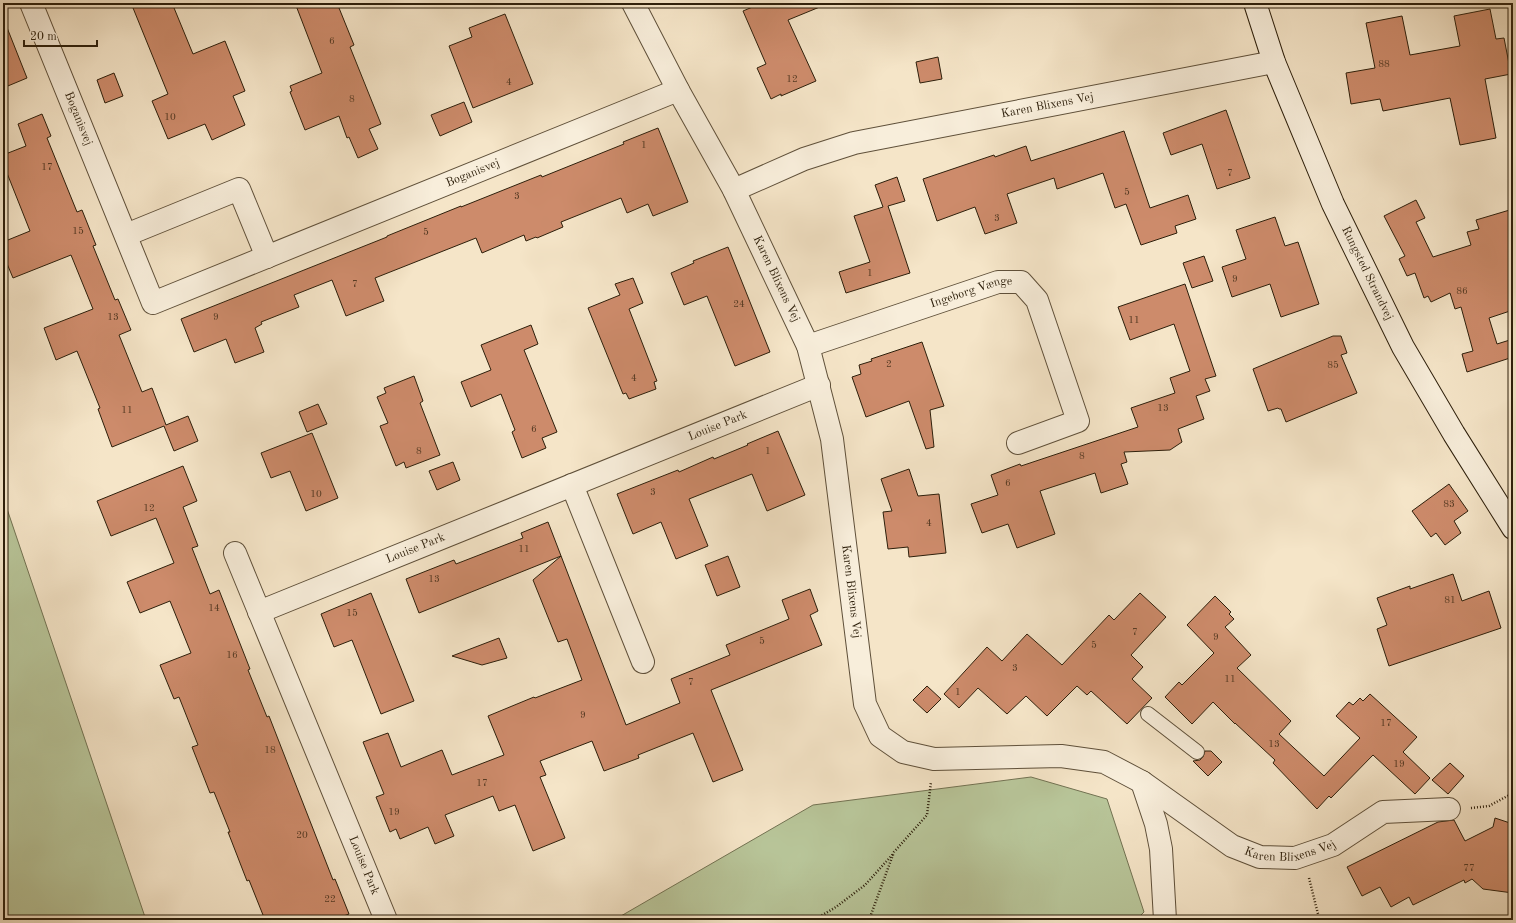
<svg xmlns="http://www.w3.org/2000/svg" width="1516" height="923" font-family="'Old Standard TT',serif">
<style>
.green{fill:#b8c599;stroke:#727252}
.building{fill:#cd8b6b;stroke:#2d1f0b}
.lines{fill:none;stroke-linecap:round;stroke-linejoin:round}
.lane-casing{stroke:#5f503a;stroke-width:16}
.street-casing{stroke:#5f503a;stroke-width:24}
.secondary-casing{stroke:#2d1f0b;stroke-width:24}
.path{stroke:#2d1f0b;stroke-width:2.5;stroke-dasharray:1 2;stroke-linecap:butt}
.lane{stroke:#f8eedb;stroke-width:14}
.street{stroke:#f8eedb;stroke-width:22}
.secondary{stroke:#f8eedb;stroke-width:22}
.labels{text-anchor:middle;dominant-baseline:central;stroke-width:3;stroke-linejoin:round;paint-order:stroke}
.number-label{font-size:10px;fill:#553a23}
.street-label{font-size:12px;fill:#2d1f0b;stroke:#f8eedb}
</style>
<rect width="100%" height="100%" fill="#f5e5c8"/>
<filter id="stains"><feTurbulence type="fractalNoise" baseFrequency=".005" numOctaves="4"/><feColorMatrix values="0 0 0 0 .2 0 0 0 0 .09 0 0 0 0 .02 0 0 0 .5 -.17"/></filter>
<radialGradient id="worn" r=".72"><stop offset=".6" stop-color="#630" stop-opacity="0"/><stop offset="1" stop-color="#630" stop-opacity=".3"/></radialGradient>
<g class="green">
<polygon points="3,497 146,920 3,920"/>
<polygon points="1031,777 1107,799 1144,912 1136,920 614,920 813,805"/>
</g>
<g class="building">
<polygon points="131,3 172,3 193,54 225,41 245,91 233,96 245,125 212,140 205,124 168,139 152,101 168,94"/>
<polygon points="295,3 337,3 354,45 350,47 381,124 369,129 378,149 358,158 349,137 347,138 339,116 305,130 290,92 292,91 290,86 322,73"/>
<polygon points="762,3 827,4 788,20 816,81 781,96 781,94 771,99 757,68 766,64 743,11"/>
<polygon points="1490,9 1496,39 1504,38 1511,74 1485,79 1496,138 1460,145 1450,98 1383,111 1380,99 1351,104 1346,73 1375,68 1366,23 1402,16 1410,55 1460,46 1454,16"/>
<polygon points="505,14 533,84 473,108 449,46 472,37 469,28"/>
<polygon points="3,20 4,20 27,78 3,88"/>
<polygon points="938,57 942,79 920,83 916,62"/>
<polygon points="114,73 123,96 105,103 97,80"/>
<polygon points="464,102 472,122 440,136 431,115"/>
<polygon points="1226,110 1250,178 1217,189 1202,144 1171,155 1163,133"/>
<polygon points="42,114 51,136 47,138 77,212 82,210 96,245 93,246 115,300 118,299 131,330 119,335 142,392 152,388 166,425 188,416 198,441 174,451 164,426 112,447 98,409 100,408 77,351 56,360 44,328 93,309 71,255 13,278 3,254 3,242 30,231 3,163 3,155 26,146 18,124"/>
<polygon points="658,128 688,202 653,216 648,204 627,213 621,198 561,222 563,227 537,238 536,237 526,241 524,235 482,253 476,238 375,278 384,301 346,316 332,280 294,295 299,307 261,322 262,324 255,328 264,352 235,363 226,339 194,352 181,319 387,237 387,236 461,206 461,207 541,175 542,177 624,144 623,142"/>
<polygon points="1124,131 1150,208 1188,195 1196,219 1175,226 1177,233 1141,245 1126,204 1115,208 1103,173 1057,189 1054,178 1007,194 1017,223 985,234 975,207 937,221 923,179 994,155 995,157 1026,146 1031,161"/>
<polygon points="897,177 905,201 888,206 910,273 846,293 839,272 870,262 854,216 883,207 875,185"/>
<polygon points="1416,200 1425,218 1416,222 1433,257 1471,245 1467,232 1479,229 1476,220 1513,209 1513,310 1489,318 1497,344 1513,339 1513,357 1467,372 1462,354 1473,351 1461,307 1455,309 1450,293 1431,302 1428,296 1424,298 1415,273 1407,276 1399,259 1405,256 1384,216"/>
<polygon points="1275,217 1285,246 1298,242 1319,304 1281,317 1270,284 1232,297 1222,267 1246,259 1236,230"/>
<polygon points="728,247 770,352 735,366 707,296 684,305 671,273 694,263 693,261"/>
<polygon points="1204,256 1213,281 1192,288 1183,263"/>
<polygon points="633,278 643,303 629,309 657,381 654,382 656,389 629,399 626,393 623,394 588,308 620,295 615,284"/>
<polygon points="1185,284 1216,376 1205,379 1210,391 1196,396 1204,419 1178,429 1182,442 1170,450 1124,452 1127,462 1121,464 1128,484 1101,493 1095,473 1040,491 1055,534 1017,548 1008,524 982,533 971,504 998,495 991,475 1020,464 1021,466 1138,427 1131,408 1175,393 1170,378 1190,371 1174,324 1130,340 1118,307"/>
<polygon points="531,325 538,344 524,350 557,432 542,438 546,448 522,458 512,432 515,430 501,394 471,407 461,382 491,370 481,345"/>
<polygon points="1333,336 1341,336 1347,353 1341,355 1357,393 1286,422 1281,409 1279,409 1278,408 1268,411 1253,369"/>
<polygon points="922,342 944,406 930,410 934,447 926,449 909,401 866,417 852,377 861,374 859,365 872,361 871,359"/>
<polygon points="414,376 423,401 420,403 440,455 406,468 404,462 396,466 380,426 388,423 377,397 386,393 384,388"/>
<polygon points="318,404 327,424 307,432 299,412"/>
<polygon points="778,431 805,495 767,511 752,474 689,499 708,546 676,559 661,522 633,534 617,494 678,470 679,472 713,457 714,459 748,445 747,444"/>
<polygon points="312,433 338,498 306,511 290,471 271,478 261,453"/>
<polygon points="453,462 460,480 437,490 429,471"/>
<polygon points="183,466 197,501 183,507 198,546 192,548 210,594 219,590 250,669 248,670 267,717 269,716 333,880 335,879 349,914 333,920 265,920 249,880 247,881 228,832 230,832 214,792 210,793 192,747 198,745 179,697 174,699 160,665 191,653 170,601 140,613 127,582 174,563 156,518 111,536 97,501"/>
<polygon points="909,469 918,496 939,494 946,553 909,557 908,547 888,549 883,512 892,511 881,479"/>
<polygon points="1449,484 1468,511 1454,521 1461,533 1445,545 1436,533 1431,537 1412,511"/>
<polygon points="548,522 626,725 680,703 671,679 730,655 726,645 789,619 782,600 810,589 818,611 810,615 822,645 711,690 743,770 713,782 693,733 638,755 639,758 604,771 592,741 540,761 546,775 540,777 565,838 533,851 515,805 499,811 493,796 445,815 454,836 435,844 428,827 400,839 396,829 390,832 376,797 384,794 363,742 388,733 401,767 442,750 452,775 504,755 488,716 534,697 535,698 582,680 567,639 558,642 533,580 561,556 419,613 406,579 454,560 456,564 523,538 521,533"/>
<polygon points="728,556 740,587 717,596 705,565"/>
<polygon points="1453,574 1462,601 1489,591 1501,628 1389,666 1377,629 1387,625 1377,598 1410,586 1410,589"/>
<polygon points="371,593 414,701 381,714 352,640 334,647 321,614"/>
<polygon points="1140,593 1166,617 1131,655 1143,667 1132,679 1152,698 1127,724 1091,691 1087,695 1077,686 1047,716 1026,696 1007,714 978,688 959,708 944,694 987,647 1002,661 1027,634 1062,665 1109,615 1114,620"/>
<polygon points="1215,596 1231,612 1229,614 1234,619 1225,627 1251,655 1237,668 1291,721 1279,734 1324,776 1360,738 1336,716 1349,702 1353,705 1360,698 1363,701 1370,694 1417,737 1403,752 1430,778 1415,794 1373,755 1331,798 1329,796 1317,809 1273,763 1275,760 1235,723 1235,724 1213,702 1192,724 1165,697 1179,682 1182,685 1214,653 1187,625"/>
<polygon points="499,638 507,658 482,665 452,656"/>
<polygon points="927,686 941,699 927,713 913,700"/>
<polygon points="1205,751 1211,751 1222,762 1208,776 1193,761 1200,760 1203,757"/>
<polygon points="1450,763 1464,776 1448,794 1432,780"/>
<polygon points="1495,818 1513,824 1513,893 1483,889 1472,879 1465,883 1464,880 1413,905 1409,897 1391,907 1380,887 1362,896 1347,867 1438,822 1454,820 1465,841 1493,827"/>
</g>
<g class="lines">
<g class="lane-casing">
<polyline id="lane" points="1148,714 1197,752"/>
</g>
<g class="street-casing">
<g id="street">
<path id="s1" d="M31 3 153 303 678 90"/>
<path id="s2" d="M633 3 678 90 734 190 808 346 832 439 865 704 880 736 903 752 934 759 1061 756 1104 762 1142 782 1232 846 1260 857 1295 858 1333 845 1383 812 1449 809"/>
<path id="s3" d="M734 190 804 159 854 143 1274 62"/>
<polyline points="126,235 239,189 267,257"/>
<path id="s4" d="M808 346 998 282H1021L1037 300 1078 421 1018 443"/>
<polyline points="572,485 643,662"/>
<path id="s5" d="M235 553 386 920"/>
<path id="s6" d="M259 612 819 385"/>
<polyline points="1142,782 1156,824 1161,849 1165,920"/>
</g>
</g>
<g class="secondary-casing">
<g id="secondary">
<path id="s7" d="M1255 3 1274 62 1333 204 1403 347 1454 434 1513 528"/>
</g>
</g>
<g class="path">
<polyline points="1471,808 1489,806 1513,793"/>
<polyline points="1309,878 1318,914 1321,920"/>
<polyline points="814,920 836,907 865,885 893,854"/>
<polyline points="869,920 894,852 927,815 931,782"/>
</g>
<use href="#lane" class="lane"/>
<use href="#street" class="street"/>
<use href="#secondary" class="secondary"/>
</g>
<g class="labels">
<g class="number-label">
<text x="332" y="41">6</text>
<text x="1384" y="64">88</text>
<text x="792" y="79">12</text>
<text x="509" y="82">4</text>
<text x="352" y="99">8</text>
<text x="170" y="117">10</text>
<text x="644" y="145">1</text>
<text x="47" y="167">17</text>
<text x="1230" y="173">7</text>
<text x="1127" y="192">5</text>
<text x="517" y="196">3</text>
<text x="997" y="218">3</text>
<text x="78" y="231">15</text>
<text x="426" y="232">5</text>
<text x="870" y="273">1</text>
<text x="1235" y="279">9</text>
<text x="355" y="284">7</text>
<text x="1462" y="291">86</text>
<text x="739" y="304">24</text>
<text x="113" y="317">13</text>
<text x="216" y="317">9</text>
<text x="1134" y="320">11</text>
<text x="889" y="364">2</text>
<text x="1333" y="365">85</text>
<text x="634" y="378">4</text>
<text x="1163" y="408">13</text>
<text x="127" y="410">11</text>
<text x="534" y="429">6</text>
<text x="419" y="451">8</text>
<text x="768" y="451">1</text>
<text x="1082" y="456">8</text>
<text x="1008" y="483">6</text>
<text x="653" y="492">3</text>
<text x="316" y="494">10</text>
<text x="1449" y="504">83</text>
<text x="149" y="508">12</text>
<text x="929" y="523">4</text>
<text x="524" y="549">11</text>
<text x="434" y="579">13</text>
<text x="1450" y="600">81</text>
<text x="214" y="608">14</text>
<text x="352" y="613">15</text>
<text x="1135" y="632">7</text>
<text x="1216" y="637">9</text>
<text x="762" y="641">5</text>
<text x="1094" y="645">5</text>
<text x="232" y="655">16</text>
<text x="1015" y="668">3</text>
<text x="1230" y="679">11</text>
<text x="691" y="682">7</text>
<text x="958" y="692">1</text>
<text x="583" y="715">9</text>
<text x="1386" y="723">17</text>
<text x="1274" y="744">13</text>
<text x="270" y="750">18</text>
<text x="1399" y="764">19</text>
<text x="482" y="783">17</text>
<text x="394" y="812">19</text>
<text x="302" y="835">20</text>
<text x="1469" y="868">77</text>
<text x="330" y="899">22</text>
</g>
<g class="street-label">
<text stroke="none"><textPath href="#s3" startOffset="326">Karen Blixens Vej</textPath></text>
<text stroke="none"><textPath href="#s1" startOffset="125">Boganisvej</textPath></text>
<text stroke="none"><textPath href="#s1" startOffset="669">Boganisvej</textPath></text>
<text stroke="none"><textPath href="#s7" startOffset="293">Rungsted Strandvej</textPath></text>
<text stroke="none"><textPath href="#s2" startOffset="311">Karen Blixens Vej</textPath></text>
<text stroke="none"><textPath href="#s4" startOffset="172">Ingeborg Vænge</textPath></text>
<text stroke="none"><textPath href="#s6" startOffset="495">Louise Park</textPath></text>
<text stroke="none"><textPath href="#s6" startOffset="169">Louise Park</textPath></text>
<text stroke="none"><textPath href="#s2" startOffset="635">Karen Blixens Vej</textPath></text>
<text stroke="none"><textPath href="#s2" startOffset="1228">Karen Blixens Vej</textPath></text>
<text stroke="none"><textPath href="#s5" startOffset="338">Louise Park</textPath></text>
</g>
</g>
<rect width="1516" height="923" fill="none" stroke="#f5e5c8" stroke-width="16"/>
<rect x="4" y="4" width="1508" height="915" fill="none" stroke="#2d1f0b" stroke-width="2"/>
<rect x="8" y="8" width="1500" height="907" fill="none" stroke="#2d1f0b"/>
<path d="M24 40v6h73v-6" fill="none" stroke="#2d1f0b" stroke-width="2"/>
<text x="30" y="40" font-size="12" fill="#2d1f0b" stroke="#f8eedb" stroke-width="3" paint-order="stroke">20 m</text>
<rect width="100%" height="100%" filter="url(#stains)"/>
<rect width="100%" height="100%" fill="url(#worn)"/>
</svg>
